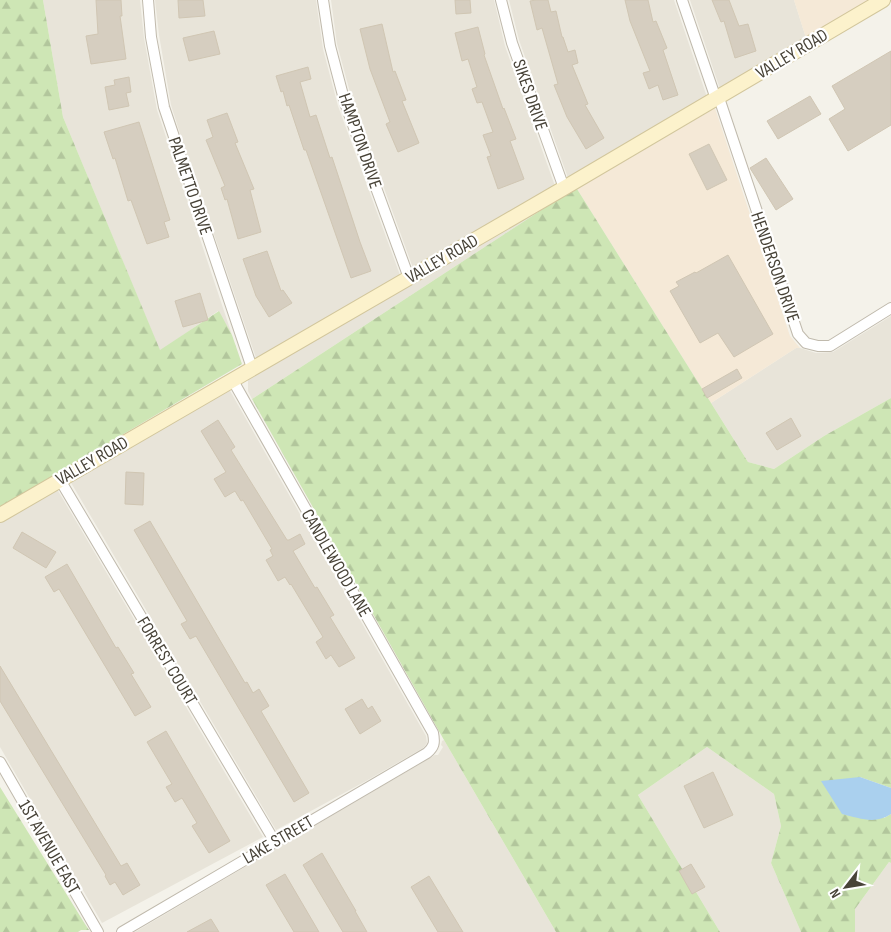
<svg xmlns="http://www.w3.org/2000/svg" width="891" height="932" font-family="'Sofia Sans Condensed',sans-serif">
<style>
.residential{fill:#e8e4d9}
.commercial{fill:#f5e9d7}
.forest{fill:url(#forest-firs)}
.water{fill:#aad0ee}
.building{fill:#d6cec0;stroke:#d0c6b3}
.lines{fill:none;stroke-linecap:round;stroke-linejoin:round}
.street-casing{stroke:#c0baad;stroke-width:12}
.secondary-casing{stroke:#d2c69c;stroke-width:16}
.street{stroke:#fff;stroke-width:10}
.secondary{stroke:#fcf2cc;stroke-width:14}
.labels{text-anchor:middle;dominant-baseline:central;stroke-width:4.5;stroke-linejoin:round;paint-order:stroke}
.street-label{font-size:18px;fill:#484338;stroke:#fff}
</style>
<defs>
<pattern id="forest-firs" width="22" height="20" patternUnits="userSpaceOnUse" patternTransform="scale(1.25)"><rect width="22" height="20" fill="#cee6b5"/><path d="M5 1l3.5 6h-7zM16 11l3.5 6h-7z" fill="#b2c69c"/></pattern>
</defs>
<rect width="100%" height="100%" fill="#f4f2ea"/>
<g class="residential">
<polygon points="43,0 140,0 144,38 157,110 232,335 218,311 160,351 63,117"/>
<polygon points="155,0 316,0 323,49 338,106 400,275 256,358 183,143 171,105 159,35"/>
<polygon points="331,0 494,0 505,46 555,186 413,268 352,100 337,44"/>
<polygon points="509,0 674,0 707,97 568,178 519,40"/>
<polygon points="690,0 794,0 806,38 720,89"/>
<polygon points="549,205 252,399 248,391 248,378"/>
<polygon points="891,316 891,398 824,436 774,469 748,462 711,403 796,348 800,348 816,353 833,352"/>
<polygon points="229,389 426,736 427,743 423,748 366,781 276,830 70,481"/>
<polygon points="57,489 263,837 102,923 0,747 0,522"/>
<polygon points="444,740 556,932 135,932 435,755 438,755 443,747 441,745 442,741"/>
<polygon points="707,747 774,794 781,826 771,863 801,932 720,932 638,795"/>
<polygon points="889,862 891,863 891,932 855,932 855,909"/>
</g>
<g class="commercial">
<polygon points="794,0 870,0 806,38"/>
<polygon points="715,108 790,336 800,348 796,348 711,403 577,189"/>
</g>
<g class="forest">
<polygon points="0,0 43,0 63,117 160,350 219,311 232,335 242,364 0,507"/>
<polygon points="577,189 748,462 774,469 824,436 891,398 891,788 860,777 884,818 891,814 891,863 889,862 855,909 855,932 801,932 771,863 781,826 774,794 707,747 638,795 720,932 556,932 444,740 252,399 549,205"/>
<polygon points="0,787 85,924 89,930 81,930 78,932 0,932"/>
</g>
<path class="water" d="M860 777 891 788V814C875 825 859 818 842 814L821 781Z"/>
<g class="building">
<polygon points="96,0 121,0 122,16 120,16 126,59 91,64 86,36 98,34"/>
<polygon points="178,0 203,0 205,16 179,18"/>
<polygon points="455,0 470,0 471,13 456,14"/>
<polygon points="536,0 548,0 551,12 556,11 562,37 563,37 568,52 575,50 578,63 572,65 588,104 585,105 604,138 586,149 567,117 554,85 558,84 542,28 537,30 530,1"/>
<polygon points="625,0 648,0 653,22 656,21 667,48 663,50 678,95 663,100 658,85 649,89 643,73 650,71 630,21"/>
<polygon points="712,0 729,0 739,26 748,24 756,51 735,58 724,21 721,22"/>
<polygon points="382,24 393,72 395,71 406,100 402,101 419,143 398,152 386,124 390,122 370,69 360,29"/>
<polygon points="478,27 485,54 484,55 503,109 504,108 516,139 510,141 524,179 498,189 487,157 491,156 483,135 493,132 482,102 477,103 472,89 477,87 468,59 462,61 455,33"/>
<polygon points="214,31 220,54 189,61 183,38"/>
<polygon points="891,51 891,125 848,151 829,119 845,109 832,86"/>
<polygon points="308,67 311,79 300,82 310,117 316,115 330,158 332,157 360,242 371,271 351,278 306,150 304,150 289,105 287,106 283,91 281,92 276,76"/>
<polygon points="129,77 131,92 126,93 129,106 109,110 105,87 115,85 114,80"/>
<polygon points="810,96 821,114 778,139 767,121"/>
<polygon points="227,113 238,142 235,143 254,189 250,190 261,232 238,239 227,199 225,200 221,188 225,186 206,140 213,137 207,120"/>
<polygon points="139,122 170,220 164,222 169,237 147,244 131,200 128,201 115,158 113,159 104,132"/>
<polygon points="709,144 727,180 707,190 689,154"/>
<polygon points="766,158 793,199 776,210 750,168"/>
<polygon points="267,251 281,291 283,290 292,303 269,317 256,296 243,259"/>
<polygon points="728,255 773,334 734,357 718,333 700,343 670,291 679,286 676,282 695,272 696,273"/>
<polygon points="200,293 208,320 183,327 175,301"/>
<polygon points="737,369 742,378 707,398 702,389"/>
<polygon points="791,418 801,436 777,450 766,433"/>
<polygon points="218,420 235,447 231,450 287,540 289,540 300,534 305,544 293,551 315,588 317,587 334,615 330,617 355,658 339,667 331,655 326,659 316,642 323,637 291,584 290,585 285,577 278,581 266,560 273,556 270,550 272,549 243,500 241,501 235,491 225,497 214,479 226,472 201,431"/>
<polygon points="126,472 144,473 143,505 125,504"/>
<polygon points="150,521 245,683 247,682 253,693 259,689 269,706 261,711 309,793 294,802 196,636 190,639 181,624 187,621 134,530"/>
<polygon points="22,532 56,552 46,568 13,548"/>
<polygon points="67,564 116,648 118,647 134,673 131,674 151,707 135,716 59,589 54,592 45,577"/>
<polygon points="0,666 121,866 127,863 140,885 123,895 115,882 110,885 105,876 106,875 0,701"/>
<polygon points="362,699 368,709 372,706 381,721 360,734 345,709"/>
<polygon points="166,731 230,841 209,853 192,826 197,823 182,798 175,802 166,787 172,784 147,742"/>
<polygon points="713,772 733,815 704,828 684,786"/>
<polygon points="322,853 356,911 355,911 367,932 343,932 303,865"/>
<polygon points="691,864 705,887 692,894 679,871"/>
<polygon points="285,874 319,932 294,932 266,885"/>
<polygon points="429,876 463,932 438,932 411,887"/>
<polygon points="211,919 219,932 187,932"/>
</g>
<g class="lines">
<g class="street-casing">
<g id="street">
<polyline points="148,0 151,37 164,107 252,368"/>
<polyline points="323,0 330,46 345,103 409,278"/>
<polyline points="501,0 512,43 564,188"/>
<polyline points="682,0 716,99"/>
<polyline points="719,98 796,328 798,334 806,343 818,346 830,346 891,308"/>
<polyline points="60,480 275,842"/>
<polyline points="0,762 98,932"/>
<path d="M122 932 427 753C434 747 435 743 433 733L232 379"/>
</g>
</g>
<g class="secondary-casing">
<polyline id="secondary" points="0,515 564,188 883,0"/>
</g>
<use href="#street" class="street"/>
<use href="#secondary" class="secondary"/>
</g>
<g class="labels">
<g class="street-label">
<text transform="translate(792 54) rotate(-31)">VALLEY ROAD</text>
<text transform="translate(530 95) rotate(71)">SIKES DRIVE</text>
<text transform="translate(360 141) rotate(71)">HAMPTON DRIVE</text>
<text transform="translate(190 186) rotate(71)">PALMETTO DRIVE</text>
<text transform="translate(442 259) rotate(-30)">VALLEY ROAD</text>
<text transform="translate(775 267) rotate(71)">HENDERSON DRIVE</text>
<text transform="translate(92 461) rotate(-30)">VALLEY ROAD</text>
<text transform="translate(336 563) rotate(60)">CANDLEWOOD LANE</text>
<text transform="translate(167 661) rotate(59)">FORREST COURT</text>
<text transform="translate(278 840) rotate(-30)">LAKE STREET</text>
<text transform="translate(49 847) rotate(60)">1ST AVENUE EAST</text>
</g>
</g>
<g transform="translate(846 887) rotate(239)" stroke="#ffffff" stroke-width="4" paint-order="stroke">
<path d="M0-4L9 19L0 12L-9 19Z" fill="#484338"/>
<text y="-8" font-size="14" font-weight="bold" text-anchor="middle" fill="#484338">N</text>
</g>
</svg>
